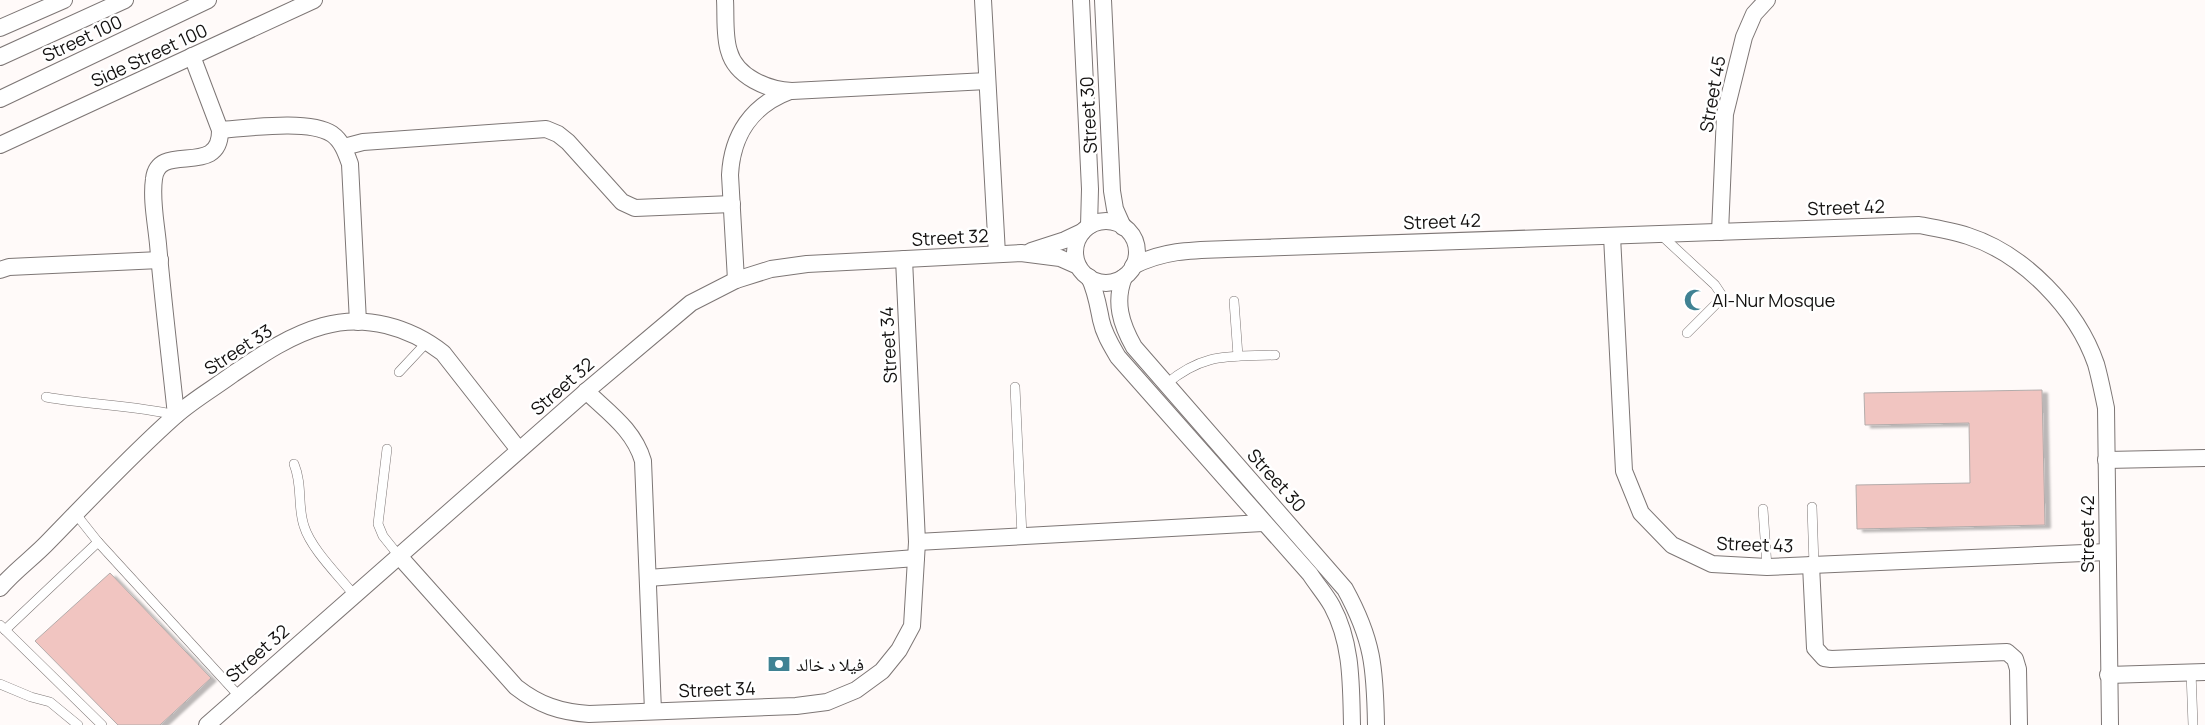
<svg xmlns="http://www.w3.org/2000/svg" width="2205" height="725" font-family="Manrope,'Noto Naskh Arabic',sans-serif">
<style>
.building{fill:#f1c5c1;stroke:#b3acab;filter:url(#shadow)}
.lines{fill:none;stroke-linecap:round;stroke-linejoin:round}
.service-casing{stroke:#7d7675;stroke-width:10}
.minor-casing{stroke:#7d7675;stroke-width:18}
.service{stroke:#fff;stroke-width:9}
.minor{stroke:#fff;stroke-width:16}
.labels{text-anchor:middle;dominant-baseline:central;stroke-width:5;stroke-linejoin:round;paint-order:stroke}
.street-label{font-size:18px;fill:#131110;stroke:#fff}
.poi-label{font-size:18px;fill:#131110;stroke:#fff;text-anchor:start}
</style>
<defs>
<filter id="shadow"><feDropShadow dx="5.5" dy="3" stdDeviation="1" flood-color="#0004"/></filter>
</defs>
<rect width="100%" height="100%" fill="#fffaf9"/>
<g class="building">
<polygon points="2042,390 2045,525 1857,529 1856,485 1970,483 1969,423 1865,425 1864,393"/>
<polygon points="110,573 211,678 160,725 118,725 35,641"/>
</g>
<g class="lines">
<g class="service-casing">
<g id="service">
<polyline points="1660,234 1715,285 1721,294 1718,302 1687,333"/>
<polyline points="1234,301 1238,356"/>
<polyline points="399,372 428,341"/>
<path d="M1166 384C1205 352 1228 357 1275 355"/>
<polyline points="1015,387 1022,536"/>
<path d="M46 397C90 405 133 405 176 415"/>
<polyline points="387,449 378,524 383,536 399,556"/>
<path d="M294 464C303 486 297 505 304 526 311 549 339 576 354 595"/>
<polyline points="1812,507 1814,565"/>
<polyline points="1763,509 1767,567"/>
<polyline points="75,513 98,542 239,696"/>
<polyline points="0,625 102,725"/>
<polyline points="5,630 98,542"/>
<polyline points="2191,672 2193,725"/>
<polyline points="0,684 31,697 50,702 78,725"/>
</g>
</g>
<g class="minor-casing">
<g id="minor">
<path d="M725 0C726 16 724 36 729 51 736 77 768 90 792 91L987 81"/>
<polyline points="983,0 997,254"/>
<polyline points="1081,0 1090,189 1089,226"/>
<polyline points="1103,0 1112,191 1115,209 1123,227"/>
<polyline points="0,28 64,0"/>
<polyline points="0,57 125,0"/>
<polyline points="0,99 208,0"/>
<path d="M220 130C248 128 309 119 332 134 342 141 346 153 350 164L358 322"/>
<polyline points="0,145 314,0"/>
<polyline points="344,147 363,142 546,129 558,134 568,142 622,202 635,208 732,204"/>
<circle cx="1106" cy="252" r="31"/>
<polyline points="1720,232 1725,114 1744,37 1754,14 1767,0"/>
<polyline points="1612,236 1624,471 1641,513 1672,545 1712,564 1767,567 2107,552"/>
<polyline points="1031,251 1065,240 1082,232"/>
<path d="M1133 266C1164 250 1193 250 1227 249L1919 225C1935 228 1952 231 1968 236 2024 254 2077 309 2096 364 2100 378 2103 394 2106 408L2110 725"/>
<polyline points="0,270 9,267 160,260"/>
<path d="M1089 277C1096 291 1098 305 1101 320 1104 334 1111 345 1118 357L1310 574C1317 585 1326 595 1332 606 1352 643 1351 684 1352 725"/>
<path d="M1124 277C1114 302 1121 324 1134 347L1345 589C1373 640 1375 668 1376 725"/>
<path d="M736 280 730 175C732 135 752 105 790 91"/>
<path d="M586 391C609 413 634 430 643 461L653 711"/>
<path d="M176 415C170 358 163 301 158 244 156 223 151 199 154 179 158 140 221 179 220 130L192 56"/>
<polyline points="2106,460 2205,458"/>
<polyline points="917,542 1263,523"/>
<path d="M399 556 516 687C539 705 560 712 589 714L796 706 827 702 856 690 882 671 899 650 912 626 917 542 904 259"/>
<polyline points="1811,565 1815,648 1824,658 1831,659 2007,652 2015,659 2018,669 2019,725"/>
<polyline points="648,578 916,558"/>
<path d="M0 588C15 570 33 558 49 541 90 499 131 455 175 416 193 400 214 388 233 374 261 355 290 335 323 326 365 314 410 327 443 353L519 450"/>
<polyline points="2108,675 2205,672"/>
<polyline points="207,725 590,388 691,303 736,280 771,269 807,264 1021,253 1060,258 1078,266"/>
</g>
</g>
<use href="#service" class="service"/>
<use href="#minor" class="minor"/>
</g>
<defs>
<g id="mosque-bare" transform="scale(1.725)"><path d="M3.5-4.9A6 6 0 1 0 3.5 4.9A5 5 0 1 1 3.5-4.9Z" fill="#408293" stroke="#fff" stroke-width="2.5" paint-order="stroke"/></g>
<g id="bank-bare" transform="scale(1.725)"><path d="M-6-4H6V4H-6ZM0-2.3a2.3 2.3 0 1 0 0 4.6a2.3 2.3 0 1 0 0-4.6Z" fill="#408293" stroke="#fff" stroke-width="2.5" paint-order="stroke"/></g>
</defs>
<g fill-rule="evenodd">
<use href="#mosque-bare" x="1695" y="300"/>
<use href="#bank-bare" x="779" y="664"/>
</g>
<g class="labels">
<g class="street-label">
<text transform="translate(82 38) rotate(-25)">Street 100</text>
<text transform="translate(149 55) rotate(-25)">Side Street 100</text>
<text transform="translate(1712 94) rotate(-80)">Street 45</text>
<text transform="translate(1088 115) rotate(-93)">Street 30</text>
<text transform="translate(1846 207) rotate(-2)">Street 42</text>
<text transform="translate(1442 221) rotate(-2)">Street 42</text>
<text transform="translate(950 237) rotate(-3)">Street 32</text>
<text transform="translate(888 345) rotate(-93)">Street 34</text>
<text transform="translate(238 349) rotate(-33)">Street 33</text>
<text transform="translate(562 386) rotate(-41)">Street 32</text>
<text transform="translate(1277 480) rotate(48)">Street 30</text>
<text transform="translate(2087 534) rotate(-90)">Street 42</text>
<text transform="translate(1755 544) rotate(2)">Street 43</text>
<text transform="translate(257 653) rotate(-41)">Street 32</text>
<text transform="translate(717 689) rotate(-2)">Street 34</text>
</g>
<g class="poi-label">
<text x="1712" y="300">Al-Nur Mosque</text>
<text x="796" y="664">فيلا د خالد</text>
</g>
</g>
</svg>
